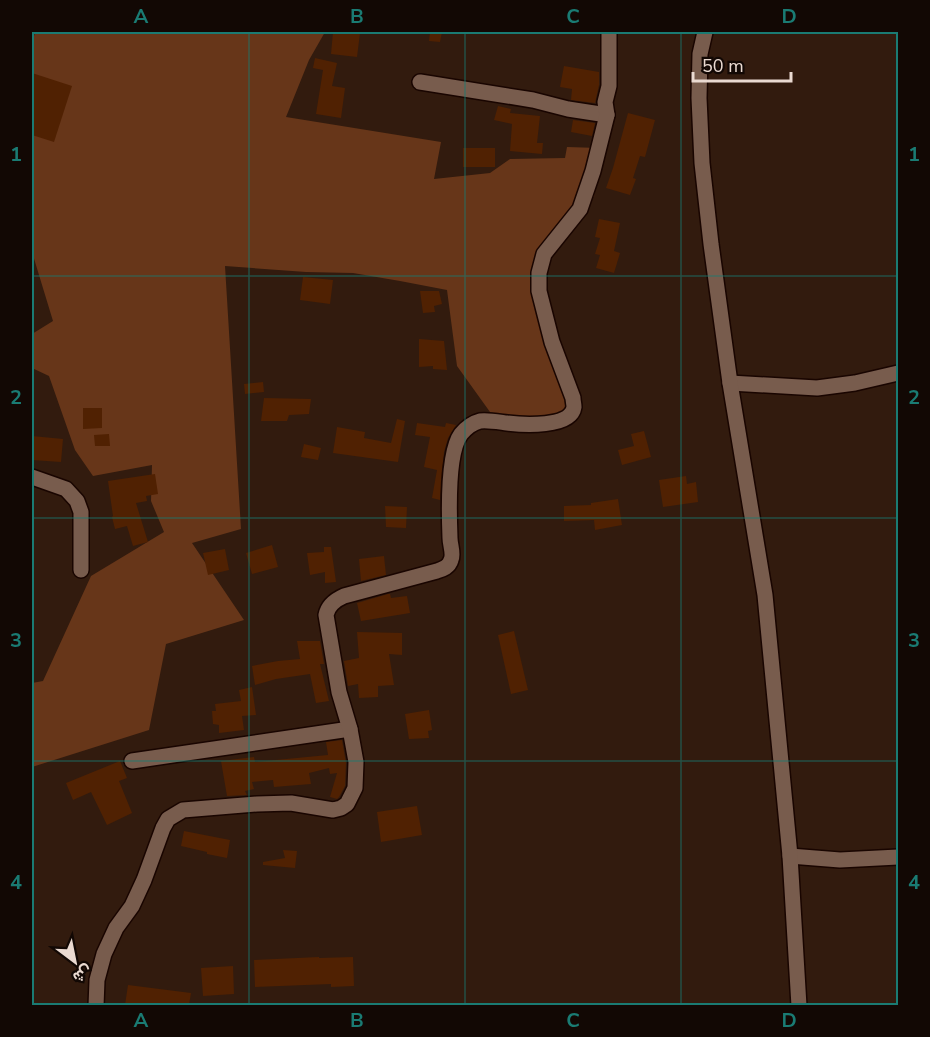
<svg xmlns="http://www.w3.org/2000/svg" width="930" height="1037" font-family="'Nunito Sans',Vazirmatn,sans-serif">
<style>
.green{fill:#673619}
.building{fill:#502102}
.lines{fill:none;stroke-linecap:round;stroke-linejoin:round}
.minor-casing{stroke:#190500;stroke-width:18}
.tertiary-casing{stroke:#190500;stroke-width:18}
.minor{stroke:#785c4d;stroke-width:15}
.tertiary{stroke:#785c4d;stroke-width:15}
.grid{fill:none;stroke:#1a7b73;stroke-width:1.5;stroke-opacity:0.55}
.neatline{fill:none;stroke:#1a7b73;stroke-width:2}
.grid-label{font-size:20px;text-anchor:middle;font-weight:bold;fill:#1a7b73}
</style>
<rect width="100%" height="100%" fill="#321b0e"/>
<polygon class="green" points="35,32 325,32 309,60 286,117 441,142 434,179 490,173 510,159 565,158 567,147 599,148 594,197 584,195 555,239 539,291 541,331 574,407 550,423 528,424 490,412 457,366 447,290 400,281 353,273 306,272 225,266 241,529 192,543 244,620 166,644 149,730 32,767 32,683 43,681 91,576 164,532 151,501 152,465 93,476 75,450 49,376 32,368 32,334 53,321 32,252 32,45"/>
<g class="building">
<polygon points="333,32 360,33 357,57 331,54"/>
<polygon points="430,32 442,32 440,42 429,41"/>
<polygon points="315,58 337,63 332,86 345,88 341,118 316,114 323,70 313,68"/>
<polygon points="564,66 599,72 599,85 595,103 571,100 572,89 560,87"/>
<polygon points="32,73 72,86 54,142 32,135"/>
<polygon points="498,106 511,109 510,113 540,116 537,143 543,143 542,154 510,151 512,124 494,120"/>
<polygon points="628,113 655,120 645,157 640,156 633,178 636,179 630,195 606,188 613,168"/>
<polygon points="573,120 595,123 592,136 571,132"/>
<rect x="463" y="148" width="32" height="19"/>
<polygon points="599,219 620,223 614,251 620,253 614,273 596,268 600,255 595,254 600,238 595,237"/>
<polygon points="303,277 333,280 330,304 300,300"/>
<polygon points="420,291 439,291 442,304 434,306 435,312 423,313"/>
<polygon points="419,339 444,341 447,370 433,369 433,366 419,367"/>
<polygon points="263,382 264,392 245,394 244,384"/>
<polygon points="264,398 311,399 309,414 289,415 287,421 261,421"/>
<polygon points="83,408 102,408 102,428 83,429"/>
<polygon points="397,419 405,421 398,462 333,453 337,427 365,432 364,438 391,443"/>
<polygon points="417,423 445,427 446,423 456,425 448,438 444,452 440,500 432,498 437,470 424,467 430,437 415,435"/>
<polygon points="644,431 651,457 622,465 618,450 634,446 631,434"/>
<polygon points="109,434 110,446 95,446 94,435"/>
<polygon points="32,436 63,439 61,462 32,460"/>
<polygon points="304,444 321,448 318,460 301,457"/>
<polygon points="155,474 158,494 146,496 147,501 136,503 148,542 133,546 127,526 115,529 112,517 113,516 108,481"/>
<polygon points="686,476 687,484 696,482 698,502 663,507 659,480"/>
<polygon points="618,499 622,525 595,530 594,520 564,521 564,506 591,505 591,503"/>
<polygon points="385,506 407,507 406,528 386,527"/>
<polygon points="272,545 278,567 252,574 246,553"/>
<polygon points="324,547 331,547 336,582 325,583 325,572 310,575 307,553 324,552"/>
<polygon points="225,549 229,570 208,575 203,553"/>
<polygon points="384,556 386,575 361,581 359,559"/>
<polygon points="388,594 390,594 391,598 407,596 410,613 361,621 357,603"/>
<polygon points="514,631 528,690 511,694 498,635"/>
<polygon points="357,632 402,633 402,655 389,654 394,685 378,686 378,697 359,698 358,684 348,686 344,661 359,658"/>
<polygon points="297,641 320,641 324,664 320,664 329,701 316,703 310,674 276,679 255,685 252,666 278,661 300,659"/>
<polygon points="252,687 256,715 242,716 244,730 219,733 219,725 213,724 212,711 216,711 215,704 241,701 239,690"/>
<polygon points="429,710 432,730 428,731 429,738 409,739 405,714"/>
<polygon points="342,740 346,763 345,786 339,797 337,799 330,797 337,773 330,774 329,768 309,773 311,784 274,787 273,780 252,782 254,789 245,791 247,795 227,796 221,761 254,757 255,762 328,755 326,742"/>
<polygon points="120,761 127,778 119,781 132,813 107,825 91,792 73,800 66,783"/>
<polygon points="417,806 422,835 381,842 377,812"/>
<polygon points="184,831 230,840 227,858 207,854 207,852 181,846"/>
<polygon points="283,850 297,851 295,868 263,865 263,862 285,858"/>
<polygon points="319,957 319,958 353,957 354,986 331,987 331,984 255,987 254,960"/>
<polygon points="233,966 234,994 203,996 201,968"/>
<polygon points="128,985 191,993 189,1005 125,1005"/>
</g>
<g class="lines">
<g class="minor-casing">
<g id="minor">
<polyline points="420,82 533,100 568,109 607,115"/>
<polyline points="730,383 817,388 855,383 898,373"/>
<polyline points="32,477 66,489 77,501 81,512 81,570"/>
<polyline points="132,761 350,729"/>
<polyline points="790,856 840,860 898,857"/>
<path d="M96 1006 97 980 104 954 116 928 132 906 144 880 163 828 168 819 183 810 257 804 291 803 333 810 341 808 347 804 355 788 356 762 350 729 339 692 326 615C328 605 335 600 344 596L437 571C443 569 449 567 451 560 454 554 450 545 450 538 449 513 447 453 461 434 466 428 472 423 480 421 488 420 499 422 507 423 523 425 571 428 574 407 574 404 573 401 573 398L552 342 539 291V273L544 254 580 209 593 171 607 115 605 102 609 86V32"/>
</g>
</g>
<g class="tertiary-casing">
<polyline id="tertiary" points="705,32 700,54 699,98 702,163 711,244 730,383 765,595 790,856 799,1006"/>
</g>
<use href="#minor" class="minor"/>
<use href="#tertiary" class="tertiary"/>
</g>
<path class="grid" d="M249 32V1006M465 32V1006M681 32V1006M32 276H898M32 518H898M32 761H898"/>
<rect width="930" height="1037" fill="none" stroke="#120804" stroke-width="66"/>
<g transform="translate(75 962) rotate(148)" stroke="#120804" stroke-width="4.5" paint-order="stroke">
<path d="M0-4.5L10 22L0 15L-10 22Z" fill="#eadad1"/>
<text y="-9" font-size="16" font-weight="bold" text-anchor="middle" fill="#eadad1">ش</text>
</g>
<path d="M693 72v9h98v-9" fill="none" stroke="#eadad1" stroke-width="3"/>
<text x="702" y="72" font-size="18" fill="#eadad1" stroke="#120804" stroke-width="4.5" paint-order="stroke">50 m</text>
<rect x="33" y="33" width="864" height="971" class="neatline"/>
<g class="grid-label">
<text x="141" y="23">A</text>
<text x="357" y="23">B</text>
<text x="573" y="23">C</text>
<text x="789" y="23">D</text>
<text x="16" y="161">1</text>
<text x="914" y="161">1</text>
<text x="16" y="404">2</text>
<text x="914" y="404">2</text>
<text x="16" y="647">3</text>
<text x="914" y="647">3</text>
<text x="16" y="889">4</text>
<text x="914" y="889">4</text>
<text x="141" y="1027">A</text>
<text x="357" y="1027">B</text>
<text x="573" y="1027">C</text>
<text x="789" y="1027">D</text>
</g>
</svg>
